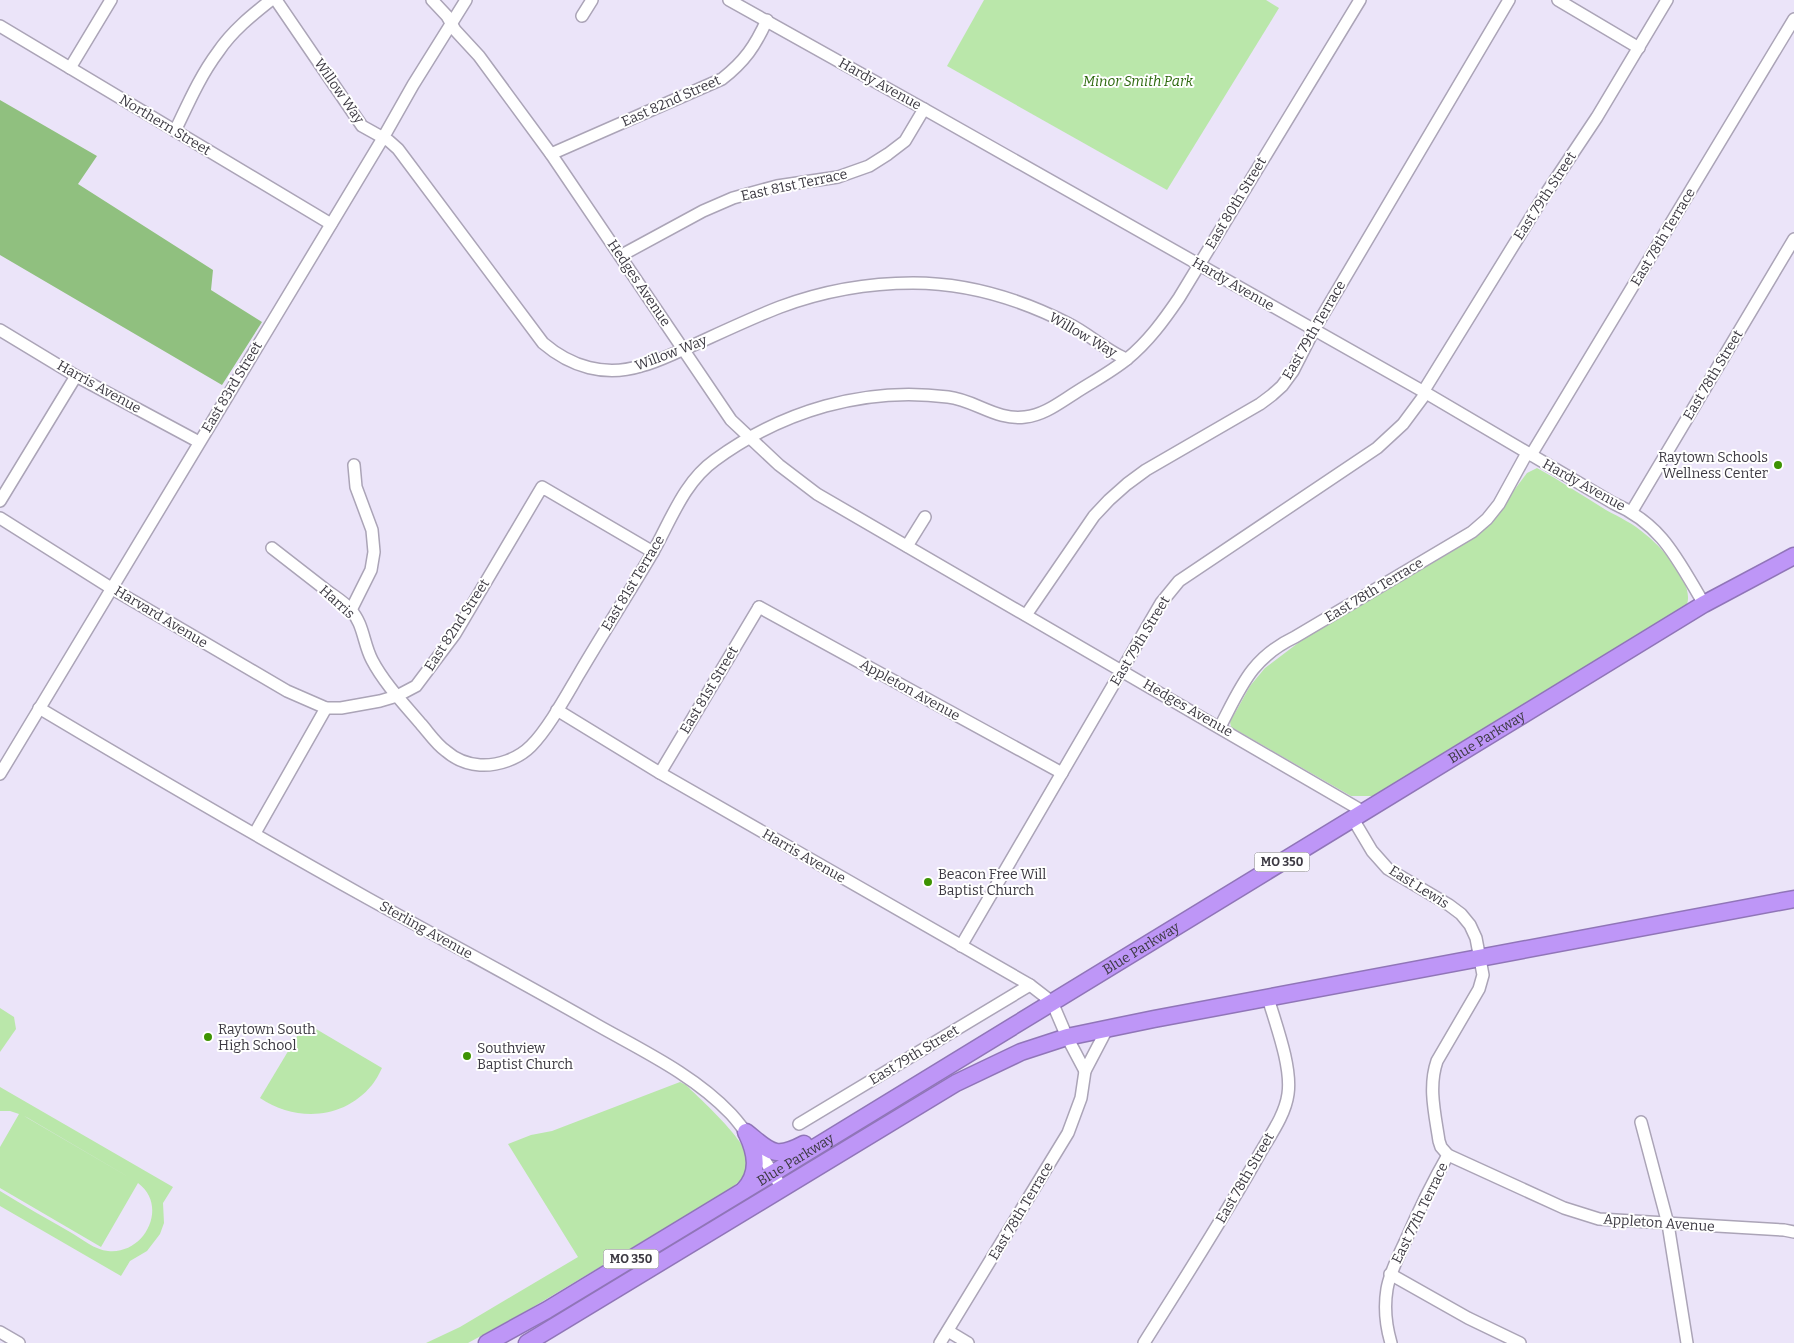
<svg xmlns="http://www.w3.org/2000/svg" width="1794" height="1343" font-family="Bitter,serif">
<style>
.green{fill:#bae7aa;fill-rule:evenodd}
.forest{fill:#90c07f}
.lines{fill:none;stroke-linecap:round;stroke-linejoin:round}
.minor-casing{stroke:#aba4b7;stroke-width:14}
.highway-casing{stroke:#9075b8;stroke-width:19}
.minor{stroke:#fff;stroke-width:11}
.highway{stroke:#be96f7;stroke-width:16}
.poi-dot{fill:#3d9302;stroke:#fff;stroke-width:2}
.labels{text-anchor:middle;dominant-baseline:central;stroke-width:4;stroke-linejoin:round;paint-order:stroke}
.shield{fill:#fff;stroke:#76747b;stroke-width:1}
.shield-label{font-size:12px;font-weight:bold;fill:#3c3942}
.park-label{font-size:14px;font-style:italic;fill:#2c680d;stroke:#fff}
.street-label{font-size:14px;fill:#3c3942;stroke:#fff}
.poi-label{font-size:14px;fill:#3c3942;stroke:#fff;text-anchor:start}
</style>
<rect width="100%" height="100%" fill="#ebe4f9"/>
<g class="green">
<polygon points="984,0 1266,0 1279,8 1167,190 947,66"/>
<path d="M1537 468C1561 481 1583 496 1606 510 1619 517 1634 524 1645 534 1661 546 1697 586 1686 606L1374 796H1351L1231 727 1230 722 1250 686 1265 668 1302 640 1456 549 1492 520 1527 473Z"/>
<polygon points="0,1008 14,1017 16,1029 0,1052"/>
<path d="M311 1026 382 1068C379 1074 376 1080 372 1085 343 1120 296 1122 260 1098L302 1028Z"/>
<path d="M680 1082 686 1085C701 1100 749 1142 749 1163 749 1174 739 1181 732 1188L528 1310 468 1343H426L460 1327 578 1257 508 1144 531 1135 552 1131Z"/>
<path d="M0 1087 173 1187 163 1203 164 1223 160 1234 147 1251 130 1261 121 1276 0 1206V1191C23 1205 47 1219 70 1232 82 1239 95 1250 108 1251 145 1255 169 1206 138 1183L101 1247 0 1188V1147L19 1114 10 1111H0ZM24 1116 28 1118 137 1182Z"/>
</g>
<polygon class="forest" points="0,100 97,156 78,184 213,270 211,290 262,322 222,385 0,255"/>
<g class="lines">
<g class="minor-casing">
<g id="minor">
<path d="M276 0 362 126 389 141 398 149 543 343C571 367 605 377 641 366 657 362 672 354 687 348 718 334 749 319 780 307 823 291 868 283 913 283 967 283 1022 300 1069 324 1088 333 1109 353 1127 359"/>
<polyline points="432,0 447,16 455,30 479,56 551,154 731,420 779,465 817,494 1364,812"/>
<path d="M729 0 924 109 1426 393 1613 503C1663 525 1677 559 1704 604"/>
<polyline points="1558,0 1639,48"/>
<polyline points="582,16 592,0"/>
<polyline points="0,26 331,224"/>
<polyline points="70,68 111,0"/>
<path d="M175 131C188 104 200 76 218 52 232 31 252 15 271 0"/>
<path d="M551 154 722 79C745 61 755 46 767 20"/>
<polyline points="620,256 703,211 733,198 777,186 838,177 869,166 888,154 905,141 924,109"/>
<polyline points="0,330 76,376 199,442"/>
<polyline points="1423,392 1539,204 1597,117 1667,0"/>
<polyline points="1531,455 1794,19"/>
<polyline points="0,501 76,376"/>
<polyline points="1632,511 1794,239"/>
<polyline points="0,518 111,588 287,691 326,708 341,708 380,701 397,696 416,686 455,634 542,487 653,552"/>
<polyline points="907,546 925,517"/>
<path d="M272 548C290 562 308 576 326 590 334 596 344 602 350 609 364 624 363 643 372 660 384 683 404 704 421 724 429 733 436 744 446 751 455 759 468 764 480 765 498 766 518 759 531 746 548 729 566 696 579 674 603 633 629 593 653 552 671 520 684 482 715 460 782 411 865 386 948 397 975 400 997 421 1025 417 1044 415 1059 403 1075 393 1092 382 1111 372 1127 359 1148 342 1164 320 1179 298L1360 0"/>
<polyline points="759,607 1062,773"/>
<polyline points="351,610 371,570 374,552 372,530 356,487 354,465"/>
<polyline points="1026,615 1094,516 1109,500 1127,484 1146,470 1260,404 1272,395 1282,386 1293,371 1314,330 1509,0"/>
<path d="M39 708C148 773 258 837 369 899 445 941 522 982 597 1025 643 1051 694 1075 731 1114 751 1136 766 1163 782 1188"/>
<polyline points="557,710 660,773 1030,985 1052,1002 1067,1037 1085,1071"/>
<path d="M1220 727C1241 687 1251 658 1295 637L1472 532 1487 519 1499 504 1527 453"/>
<polyline points="660,773 759,607"/>
<polyline points="0,774 383,138 413,85 466,0"/>
<path d="M1353 819 1372 851 1388 869 1449 905 1461 914 1470 925 1476 938 1483 975 1479 989 1437 1061C1428 1087 1435 1114 1439 1141L1441 1147 1448 1155 1564 1208 1599 1219 1784 1230 1794 1232"/>
<polyline points="255,833 326,708"/>
<polyline points="961,946 1161,603 1179,581 1377,448 1403,424 1426,393"/>
<polyline points="1641,1122 1668,1224 1687,1343"/>
<polyline points="799,1124 1030,985"/>
<polyline points="1390,1274 1468,1318 1520,1343"/>
<polyline points="948,1331 968,1343"/>
<polyline points="0,1332 19,1343"/>
<polyline points="940,1343 1068,1133 1081,1098 1085,1071 1107,1029"/>
<path d="M1144 1343C1183 1281 1223 1219 1259 1155 1269 1137 1285 1116 1288 1094 1292 1067 1276 1025 1268 998"/>
<path d="M1391 1343C1386 1326 1384 1307 1387 1289 1390 1272 1398 1257 1405 1242 1418 1212 1432 1183 1448 1155"/>
</g>
</g>
<g class="highway-casing">
<g id="highway">
<path d="M746 1132C770 1151 774 1160 804 1144"/>
<path d="M744 1190C760 1173 756 1153 747 1134"/>
<path id="s1" d="M487 1343 547 1310 773 1173 1704 604 1794 556"/>
<polyline points="527,1343 956,1083 1021,1052 1067,1037 1154,1019 1794,899"/>
</g>
</g>
<use href="#minor" class="minor"/>
<use href="#highway" class="highway"/>
</g>
<g class="poi-dot">
<circle cx="1778" cy="465" r="5"/>
<circle cx="928" cy="882" r="5"/>
<circle cx="208" cy="1037" r="5"/>
<circle cx="467" cy="1056" r="5"/>
</g>
<g class="labels">
<g class="shield">
<rect x="1254.5" y="852.5" width="55" height="19" rx="4"/>
<rect x="603.5" y="1249.5" width="55" height="19" rx="4"/>
</g>
<g class="shield-label">
<text x="1282" y="862">MO 350</text>
<text x="631" y="1259">MO 350</text>
</g>
<g class="park-label">
<text x="1138" y="81">Minor Smith Park</text>
</g>
<g class="street-label">
<text transform="translate(880 84) rotate(29)">Hardy Avenue</text>
<text transform="translate(339 91) rotate(55)">Willow Way</text>
<text transform="translate(671 101) rotate(-24)">East 82nd Street</text>
<text transform="translate(165 125) rotate(31)">Northern Street</text>
<text transform="translate(794 185) rotate(-12)">East 81st Terrace</text>
<text transform="translate(1545 196) rotate(-57)">East 79th Street</text>
<text transform="translate(1236 203) rotate(-59)">East 80th Street</text>
<text transform="translate(1663 237) rotate(-59)">East 78th Terrace</text>
<text transform="translate(639 283) rotate(56)">Hedges Avenue</text>
<text transform="translate(1233 284) rotate(30)">Hardy Avenue</text>
<text transform="translate(1314 330) rotate(-60)">East 79th Terrace</text>
<text transform="translate(1083 335) rotate(30)">Willow Way</text>
<text transform="translate(671 353) rotate(-21)">Willow Way</text>
<text transform="translate(1713 375) rotate(-59)">East 78th Street</text>
<text transform="translate(99 387) rotate(29)">Harris Avenue</text>
<text transform="translate(232 387) rotate(-59)">East 83rd Street</text>
<text transform="translate(1584 485) rotate(29)">Hardy Avenue</text>
<text transform="translate(633 583) rotate(-59)">East 81st Terrace</text>
<text transform="translate(1374 590) rotate(-31)">East 78th Terrace</text>
<text transform="translate(337 602) rotate(42)">Harris</text>
<text transform="translate(161 617) rotate(31)">Harvard Avenue</text>
<text transform="translate(457 625) rotate(-57)">East 82nd Street</text>
<text transform="translate(1140 641) rotate(-59)">East 79th Street</text>
<text transform="translate(709 690) rotate(-59)">East 81st Street</text>
<text transform="translate(910 690) rotate(29)">Appleton Avenue</text>
<text transform="translate(1188 708) rotate(30)">Hedges Avenue</text>
<text stroke="none"><textPath href="#s1" startOffset="1169">Blue Parkway</textPath></text>
<text transform="translate(804 856) rotate(30)">Harris Avenue</text>
<text transform="translate(1419 887) rotate(32)">East Lewis</text>
<text transform="translate(426 930) rotate(29)">Sterling Avenue</text>
<text stroke="none"><textPath href="#s1" startOffset="764">Blue Parkway</textPath></text>
<text transform="translate(914 1055) rotate(-31)">East 79th Street</text>
<text stroke="none"><textPath href="#s1" startOffset="359">Blue Parkway</textPath></text>
<text transform="translate(1245 1178) rotate(-60)">East 78th Street</text>
<text transform="translate(1021 1211) rotate(-59)">East 78th Terrace</text>
<text transform="translate(1420 1213) rotate(-64)">East 77th Terrace</text>
<text transform="translate(1659 1223) rotate(4)">Appleton Avenue</text>
</g>
<g class="poi-label">
<text x="1768" y="457" text-anchor="end">Raytown Schools<tspan x="1768" dy="16">Wellness Center</tspan></text>
<text x="938" y="874">Beacon Free Will<tspan x="938" dy="16">Baptist Church</tspan></text>
<text x="218" y="1029">Raytown South<tspan x="218" dy="16">High School</tspan></text>
<text x="477" y="1048">Southview<tspan x="477" dy="16">Baptist Church</tspan></text>
</g>
</g>
</svg>
